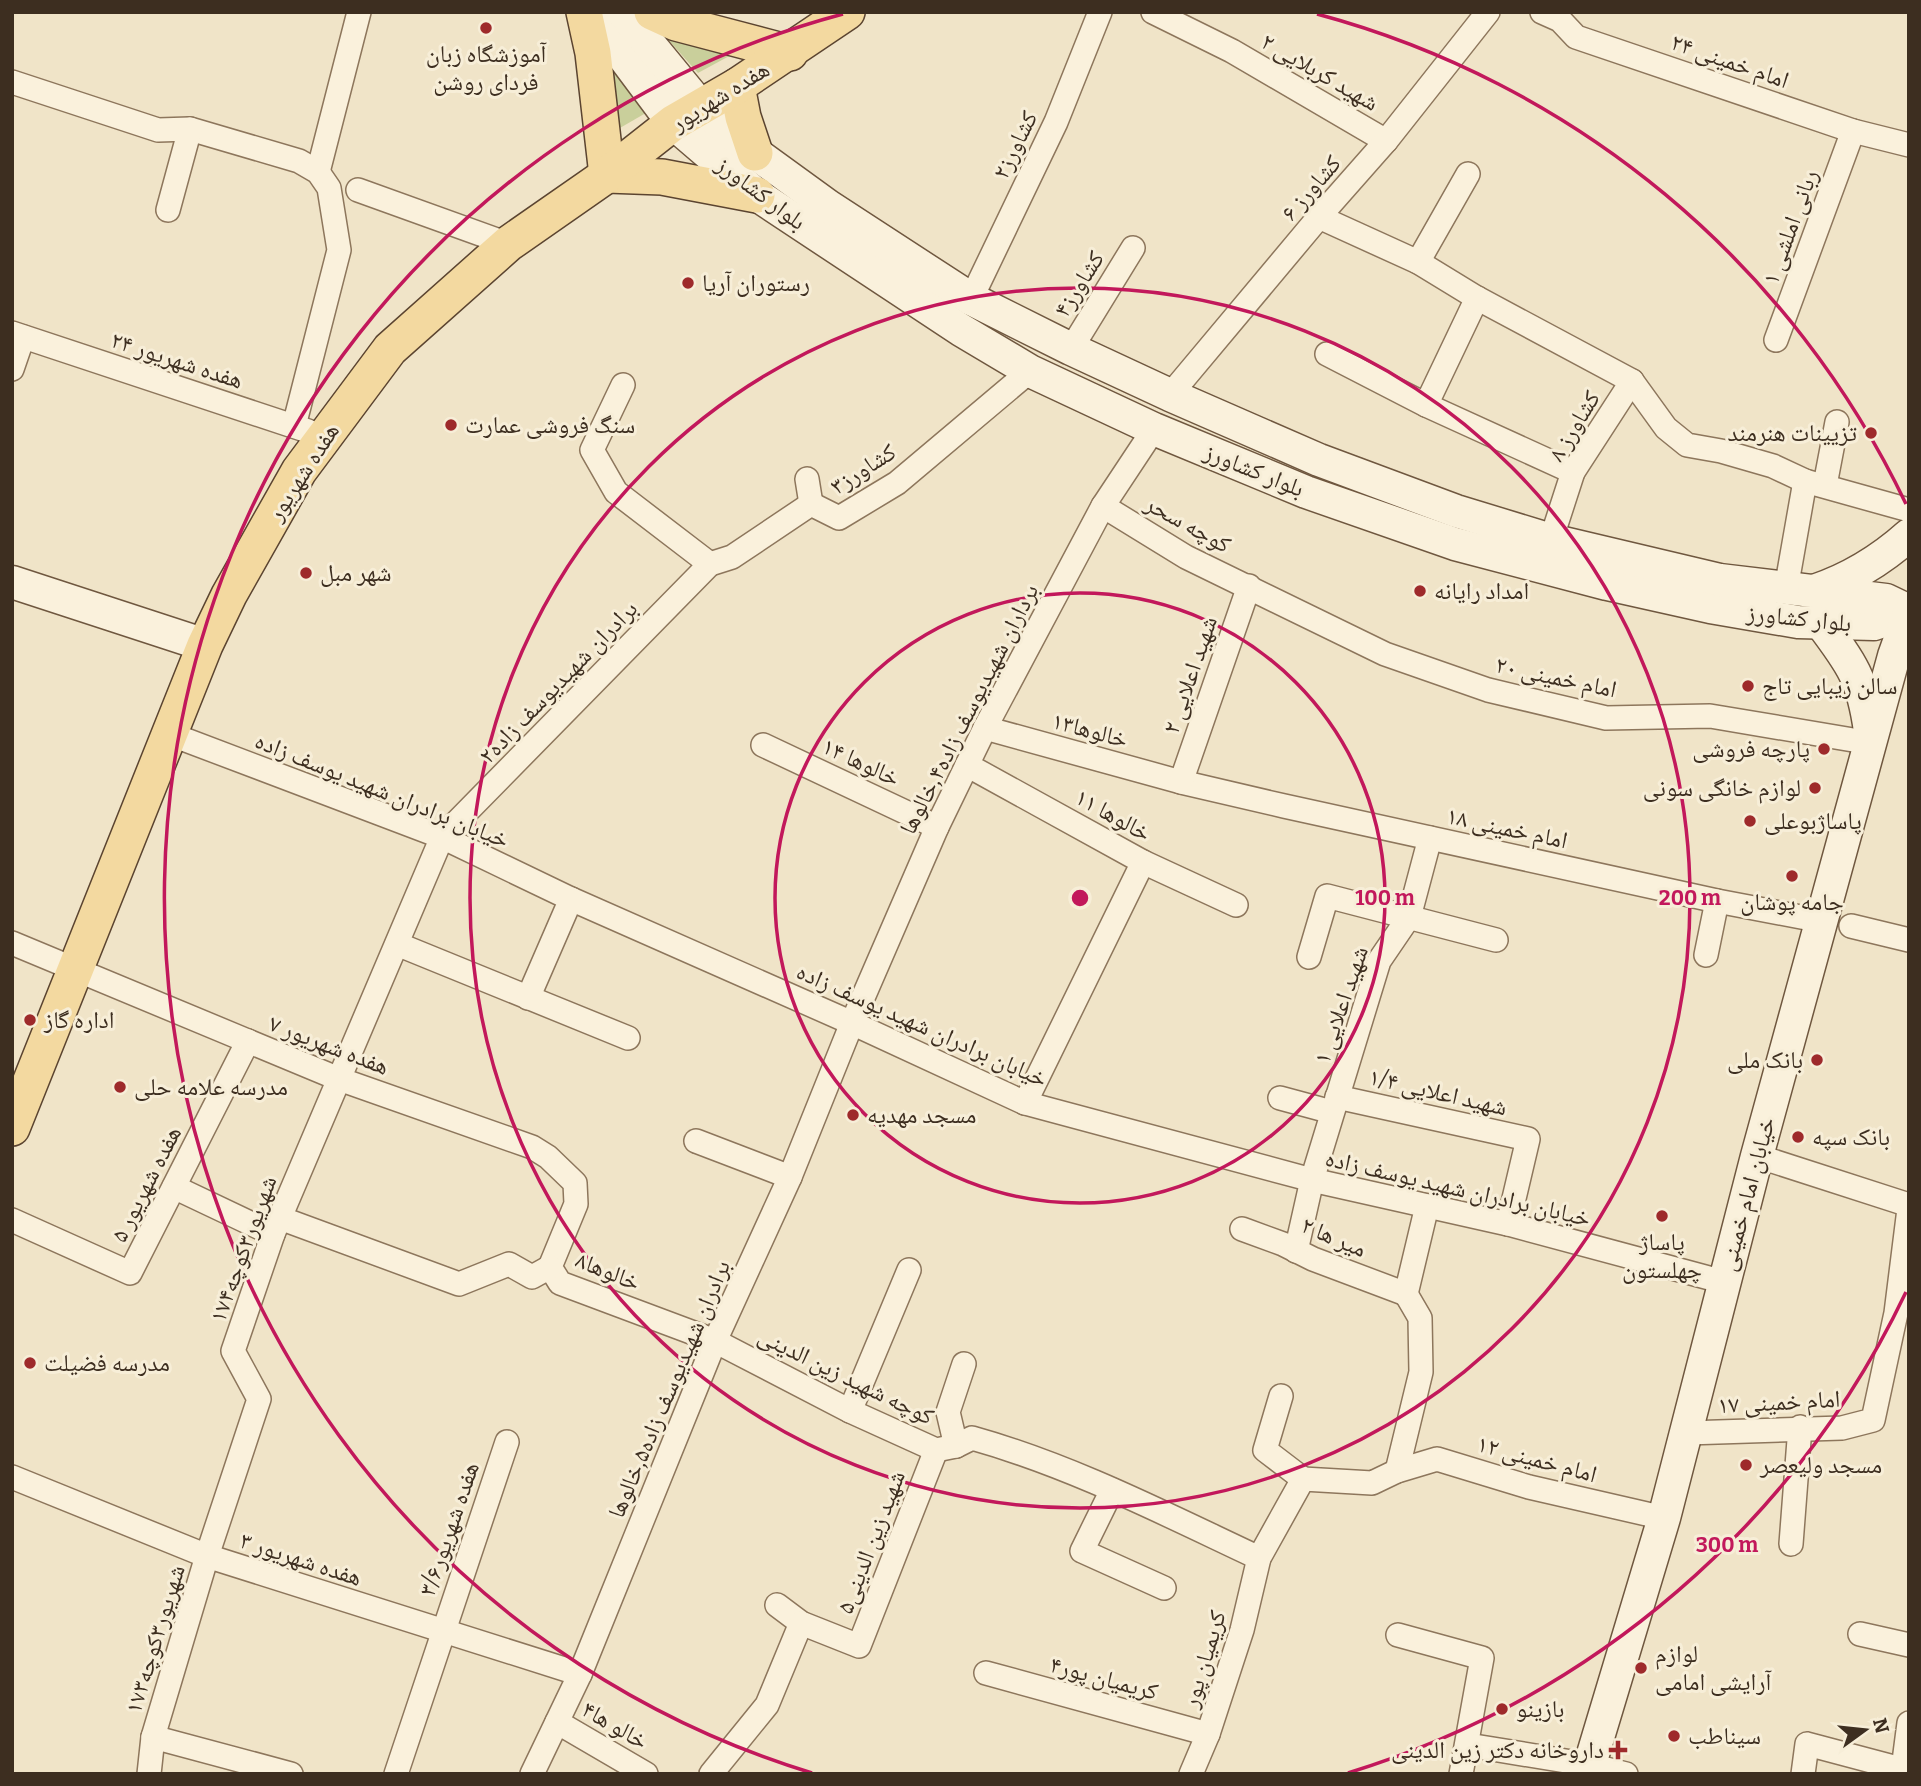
<svg xmlns="http://www.w3.org/2000/svg" width="1921" height="1786" font-family="Bitter,'Noto Naskh Arabic',serif">
<style>
.green{fill:#c9cf9b}
.lines{fill:none;stroke-linecap:round;stroke-linejoin:round}
.street-casing{stroke:#8d765c;stroke-width:26}
.secondary-casing{stroke:#6f573f;stroke-width:35}
.primary-casing{stroke:#5b4430;stroke-width:38}
.street{stroke:#faf1dc;stroke-width:23}
.secondary{stroke:#faf1dc;stroke-width:32}
.primary{stroke:#f3d9a0;stroke-width:35}
.ring{fill:none;stroke:#c2185b;stroke-width:3.5}
.poi-dot{fill:#9e2a2b;stroke:#f7eed8;stroke-width:2.5}
.labels{text-anchor:middle;dominant-baseline:central;stroke-width:6;stroke-linejoin:round;paint-order:stroke}
.poi-label{font-size:24px;fill:#3d2e20;stroke:#f7eed8;text-anchor:start}
.street-label{font-size:24px;fill:#3d2e20;stroke:#f7eed8}
.centre{fill:#c2185b;stroke:#f7eed8;stroke-width:3.5}
.ring-label{font-size:21px;text-anchor:middle;font-weight:bold;fill:#c2185b;stroke:#f7eed8;stroke-width:6;stroke-linejoin:round;paint-order:stroke}
</style>
<rect width="100%" height="100%" fill="#f0e4c8"/>
<g class="green">
<polygon points="655,25 733,54 698,73"/>
<polygon points="608,66 651,110 613,132"/>
</g>
<g class="lines">
<g class="street-casing">
<g id="street">
<polyline points="1153,12 1232,51 1386,141"/>
<polyline points="1542,12 1560,20 1576,37 1853,131 1909,145"/>
<polyline points="12,82 158,130 190,129 299,161 318,172 329,188 339,250 294,426"/>
<polyline points="318,172 359,12"/>
<polyline points="358,190 508,244"/>
<polyline points="168,210 190,129"/>
<polyline points="1319,217 1418,262 1477,298 1632,381 1666,428 1687,445 1721,451 1773,466 1805,481 1909,510"/>
<polyline points="1418,262 1468,174"/>
<polyline points="971,299 1056,122 1100,12"/>
<polyline points="12,333 308,431"/>
<polyline points="1776,340 1853,131"/>
<polyline points="1071,349 1133,248"/>
<polyline points="1327,354 1426,405 1573,472"/>
<polyline points="12,369 23,337"/>
<polyline points="623,385 592,450 616,492 710,564"/>
<polyline points="1170,395 1319,217 1386,141 1488,12"/>
<polyline points="1426,405 1477,298"/>
<polyline points="807,479 811,504"/>
<polyline points="1825,485 1837,422"/>
<polyline points="1103,506 1186,557 1385,654 1488,690 1606,718 1710,716 1871,743"/>
<polyline points="1551,540 1573,472 1632,381"/>
<polyline points="1786,589 1805,481"/>
<polyline points="985,728 1181,782 1284,806 1717,901 1822,921"/>
<polyline points="170,734 442,837 571,899 852,1023 1025,1103 1312,1180 1508,1224 1724,1282"/>
<polyline points="763,745 937,827"/>
<polyline points="967,765 1143,862 1236,905"/>
<polyline points="1181,782 1249,586"/>
<polyline points="1851,926 1909,940"/>
<path d="M12 943 339 1079 532 1147 548 1157 575 1183 576 1204 550 1267 560 1283 715 1341 850 1411 936 1450 956 1446 972 1438C1072 1466 1165 1514 1259 1558"/>
<polyline points="397,944 628,1038"/>
<polyline points="1706,955 1717,901"/>
<polyline points="1309,957 1327,896 1496,940"/>
<polyline points="528,998 571,899"/>
<polyline points="1337,1097 1528,1139 1508,1224"/>
<polyline points="1280,1098 1332,1112"/>
<polyline points="1025,1103 1143,862"/>
<polyline points="696,1141 790,1177"/>
<polyline points="1757,1156 1909,1205"/>
<polyline points="174,1187 273,1234"/>
<polyline points="280,1218 459,1284 509,1264 532,1277 550,1267"/>
<polyline points="12,1220 130,1273 248,1041"/>
<polyline points="1242,1229 1283,1244 1313,1259 1406,1294"/>
<polyline points="1296,1251 1312,1180 1379,961 1409,917 1430,838"/>
<polyline points="1406,1294 1427,1206"/>
<polyline points="1281,1396 1265,1450 1303,1479"/>
<polyline points="850,1411 909,1270"/>
<polyline points="1687,1433 1842,1428 1873,1420 1896,1313 1909,1209"/>
<polyline points="956,1446 948,1412 964,1364"/>
<polyline points="1397,1471 1421,1372 1420,1318 1406,1294"/>
<polyline points="12,1477 207,1556 580,1674"/>
<polyline points="1112,1490 1082,1551 1164,1588"/>
<polyline points="1791,1544 1800,1427"/>
<polyline points="777,1605 801,1623 859,1646 936,1450"/>
<polyline points="1860,1634 1909,1645"/>
<polyline points="1398,1635 1482,1658 1461,1774"/>
<polyline points="986,1673 1208,1734"/>
<polyline points="557,1722 646,1774"/>
<polyline points="153,1737 291,1774"/>
<polyline points="1468,1745 1590,1765 1626,1774"/>
<polyline points="1903,1769 1909,1723"/>
<polyline points="149,1774 153,1737 207,1556 259,1399 233,1351 273,1234 442,837 710,564 732,557 811,504 839,518 897,483 1030,371"/>
<polyline points="396,1774 507,1442"/>
<polyline points="532,1774 580,1674 715,1341 790,1177 852,1023 937,827 985,728 1103,506 1154,429"/>
<polyline points="711,1774 767,1705 801,1623"/>
<polyline points="1191,1774 1208,1734 1242,1630 1259,1558 1303,1479 1372,1483 1397,1471 1437,1459 1529,1487 1664,1518"/>
<polyline points="1803,1774 1807,1744 1909,1771"/>
</g>
</g>
<g class="secondary-casing">
<g id="secondary">
<polyline points="590,12 673,123 757,195 961,330 1030,371 1154,429 1306,492 1455,544 1607,584 1710,607 1798,622 1874,624 1909,612"/>
<polyline points="623,12 701,107 755,153 828,206 971,299 1071,349 1170,395 1319,460 1456,511 1551,540 1720,580 1886,600 1909,611"/>
<polyline points="12,582 205,645"/>
<path d="M1814 591C1850 579 1881 560 1909 535"/>
<path d="M1821 623C1852 664 1863 679 1870 731"/>
<polyline points="1587,1774 1664,1518 1757,1156 1894,656 1909,614"/>
</g>
</g>
<g class="primary-casing">
<g id="primary">
<polyline points="584,12 593,53 607,175 662,177 757,195"/>
<polyline points="652,12 676,23 790,53"/>
<polyline points="737,86 743,117 755,153"/>
<polyline points="12,1128 205,645 229,595 299,471 390,349 508,244 607,175 673,123 737,86 847,12"/>
</g>
</g>
<use href="#street" class="street"/>
<use href="#secondary" class="secondary"/>
<use href="#primary" class="primary"/>
</g>
<g class="ring">
<circle cx="1080" cy="898" r="305"/>
<circle cx="1080" cy="898" r="610"/>
<path d="M1906 1292A915 915 0 0 1 1348 1773M812 1773A915 915 0 0 1 843 14M1317 14A915 915 0 0 1 1906 504"/>
</g>
<g class="poi-dot">
<circle cx="486" cy="28" r="7"/>
<circle cx="688" cy="283" r="7"/>
<circle cx="451" cy="425" r="7"/>
<circle cx="1871" cy="433" r="7"/>
<circle cx="306" cy="573" r="7"/>
<circle cx="1420" cy="591" r="7"/>
<circle cx="1748" cy="686" r="7"/>
<circle cx="1824" cy="749" r="7"/>
<circle cx="1815" cy="788" r="7"/>
<circle cx="1750" cy="821" r="7"/>
<circle cx="1792" cy="876" r="7"/>
<circle cx="30" cy="1020" r="7"/>
<circle cx="1817" cy="1060" r="7"/>
<circle cx="120" cy="1087" r="7"/>
<circle cx="853" cy="1115" r="7"/>
<circle cx="1798" cy="1137" r="7"/>
<circle cx="1662" cy="1216" r="7"/>
<circle cx="30" cy="1363" r="7"/>
<circle cx="1746" cy="1465" r="7"/>
<circle cx="1641" cy="1668" r="7"/>
<circle cx="1502" cy="1709" r="7"/>
<circle cx="1674" cy="1736" r="7"/>
<path d="M1614.5 1739.5h7v7h7v7h-7v7h-7v-7h-7v-7h7z"/>
</g>
<g class="labels">
<g class="poi-label">
<text x="486" y="54" text-anchor="middle">آموزشگاه زبان<tspan x="486" dy="28">فردای روشن</tspan></text>
<text x="702" y="283">رستوران آریا</text>
<text x="465" y="425">سنگ فروشی عمارت</text>
<text x="1857" y="433" text-anchor="end">تزیینات هنرمند</text>
<text x="320" y="573">شهر مبل</text>
<text x="1434" y="591">امداد رایانه</text>
<text x="1762" y="686">سالن زیبایی تاج</text>
<text x="1810" y="749" text-anchor="end">پارچه فروشی</text>
<text x="1801" y="788" text-anchor="end">لوازم خانگی سونی</text>
<text x="1764" y="821">پاساژبوعلی</text>
<text x="1792" y="902" text-anchor="middle">جامه پوشان</text>
<text x="44" y="1020">اداره گاز</text>
<text x="1803" y="1060" text-anchor="end">بانک ملی</text>
<text x="134" y="1087">مدرسه علامه حلی</text>
<text x="867" y="1115">مسجد مهدیه</text>
<text x="1812" y="1137">بانک سپه</text>
<text x="1662" y="1242" text-anchor="middle">پاساژ<tspan x="1662" dy="28">چهلستون</tspan></text>
<text x="44" y="1363">مدرسه فضیلت</text>
<text x="1760" y="1465">مسجد ولیعصر</text>
<text x="1655" y="1654">لوازم<tspan x="1655" dy="28">آرایشی امامی</tspan></text>
<text x="1516" y="1709">بازینو</text>
<text x="1688" y="1736">سیناطب</text>
<text x="1604" y="1750" text-anchor="end">داروخانه دکتر زین الدینی</text>
</g>
<g class="street-label">
<text transform="translate(1730 61) rotate(19)">امام خمینی ۲۴</text>
<text transform="translate(1320 72) rotate(30)">شهید کربلایی ۲</text>
<text transform="translate(720 96) rotate(-32)">هفده شهریور</text>
<text transform="translate(1015 145) rotate(-64)">کشاورز۲</text>
<text transform="translate(1311 188) rotate(-49)">کشاورز ۶</text>
<text transform="translate(761 193) rotate(37)">بلوار کشاورز</text>
<text transform="translate(1790 227) rotate(-70)">ربانی املشی ۱</text>
<text transform="translate(1079 284) rotate(-58)">کشاورز۴</text>
<text transform="translate(177 360) rotate(18)">هفده شهریور ۲۴</text>
<text transform="translate(1574 426) rotate(-59)">کشاورز ۸</text>
<text transform="translate(863 469) rotate(-33)">کشاورز۳</text>
<text transform="translate(1254 470) rotate(22)">بلوار کشاورز</text>
<text transform="translate(303 472) rotate(-57)">هفده شهریور</text>
<text transform="translate(1188 524) rotate(29)">کوچه سحر</text>
<text transform="translate(1799 618) rotate(6)">بلوار کشاورز</text>
<text transform="translate(1190 675) rotate(-71)">شهید اعلایی ۲</text>
<text transform="translate(1556 677) rotate(12)">امام خمینی ۲۰</text>
<text transform="translate(558 682) rotate(-46)">برادران شهیدیوسف زاده۲</text>
<text transform="translate(969 709) rotate(-63)">برداران شهیدیوسف زاده۴,خالوها</text>
<text transform="translate(1090 730) rotate(15)">خالوها۱۳</text>
<text transform="translate(861 762) rotate(25)">خالوها ۱۴</text>
<text transform="translate(382 790) rotate(22)">خیابان برادران شهید یوسف زاده</text>
<text transform="translate(1113 815) rotate(29)">خالوها ۱۱</text>
<text transform="translate(1507 828) rotate(12)">امام خمینی ۱۸</text>
<text transform="translate(1341 1005) rotate(-71)">شهید اعلایی ۱</text>
<text transform="translate(922 1025) rotate(24)">خیابان برادران شهید یوسف زاده</text>
<text transform="translate(329 1045) rotate(21)">هفده شهریور ۷</text>
<text transform="translate(1438 1092) rotate(13)">شهید اعلایی ۱/۴</text>
<text transform="translate(146 1184) rotate(-63)">هفده شهریور ۵</text>
<text transform="translate(1458 1188) rotate(13)">خیابان برادران شهید یوسف زاده</text>
<text transform="translate(1747 1194) rotate(-75)">خیابان امام خمینی</text>
<text transform="translate(1334 1237) rotate(23)">میر ها ۲</text>
<text transform="translate(243 1249) rotate(-70)">۱۷شهریور۳کوچه۴</text>
<text transform="translate(608 1271) rotate(22)">خالوها۸</text>
<text transform="translate(846 1376) rotate(26)">کوچه شهید زین الدینی</text>
<text transform="translate(669 1389) rotate(-67)">برادران شهیدیوسف زاده۵,خالوها</text>
<text transform="translate(1779 1402) rotate(-3)">امام خمینی ۱۷</text>
<text transform="translate(1537 1459) rotate(15)">امام خمینی ۱۲</text>
<text transform="translate(449 1529) rotate(-71)">هفده شهریور۳/۶</text>
<text transform="translate(871 1542) rotate(-69)">شهید زین الدینی۵</text>
<text transform="translate(301 1559) rotate(18)">هفده شهریور ۳</text>
<text transform="translate(155 1639) rotate(-73)">۱۷شهریور۳کوچه۳</text>
<text transform="translate(1204 1659) rotate(-73)">کریمیان پور</text>
<text transform="translate(1104 1678) rotate(15)">کریمیان پور۴</text>
<text transform="translate(615 1725) rotate(30)">خالو ها۴</text>
</g>
</g>
<circle cx="1080" cy="898" r="10" class="centre"/>
<g class="ring-label">
<text x="1385" y="905">100 m</text>
<text x="1690" y="905">200 m</text>
<text x="1727" y="1552">300 m</text>
</g>
<rect width="1921" height="1786" fill="none" stroke="#3d2e20" stroke-width="28"/>
<g transform="translate(1865 1730) rotate(75)" stroke="#f7eed8" stroke-width="5" paint-order="stroke">
<path d="M0-5L12 26L0 18L-12 26Z" fill="#3d2e20"/>
<text y="-10" font-size="19" font-weight="bold" text-anchor="middle" fill="#3d2e20">N</text>
</g>
</svg>
